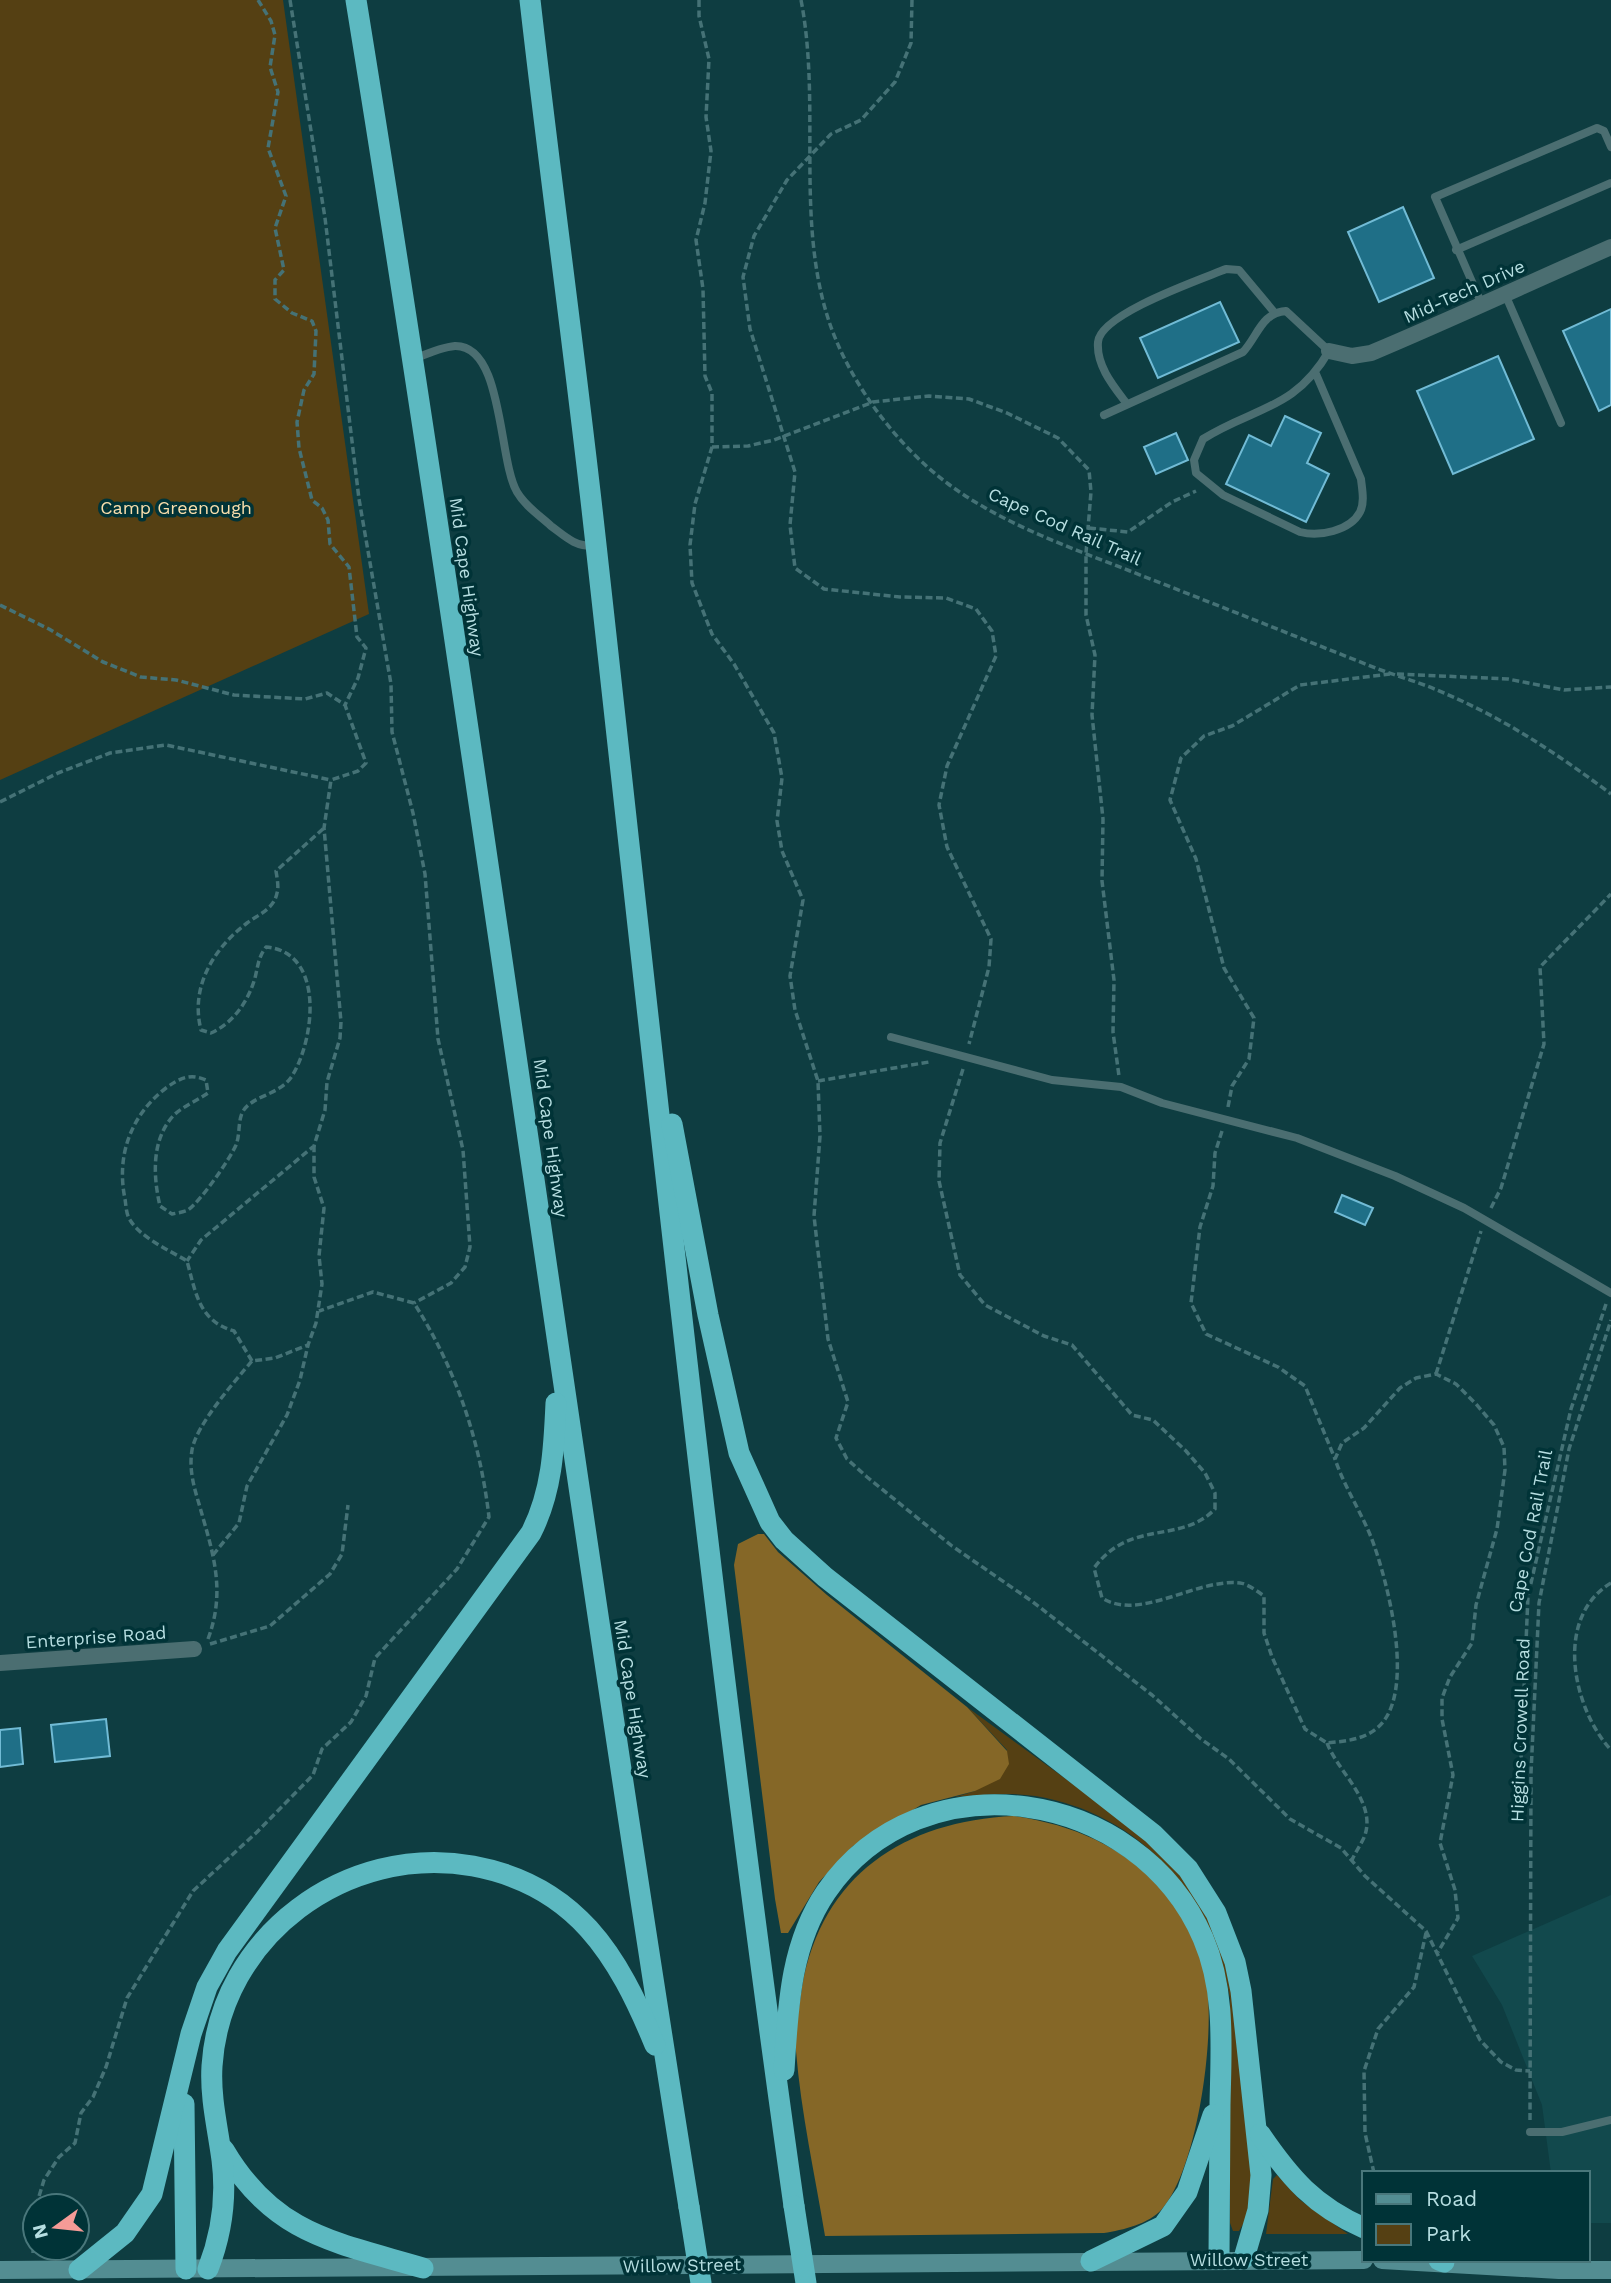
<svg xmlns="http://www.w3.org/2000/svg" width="1611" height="2283" font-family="'Work Sans',sans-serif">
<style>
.built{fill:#12494d}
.green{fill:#554013}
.forest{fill:#856727}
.building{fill:#1f6f87;stroke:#71bbd5;stroke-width:2}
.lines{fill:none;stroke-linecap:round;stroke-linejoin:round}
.path{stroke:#457276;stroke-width:3.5;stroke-dasharray:7 3.5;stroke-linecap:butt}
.lane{stroke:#4b6e71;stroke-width:8}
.street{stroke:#4b6e71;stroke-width:16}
.secondary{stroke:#538d92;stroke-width:18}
.highway{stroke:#5cb9c1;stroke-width:21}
.highway-bridge{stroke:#5cb9c1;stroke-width:21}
.labels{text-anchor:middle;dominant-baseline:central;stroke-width:7;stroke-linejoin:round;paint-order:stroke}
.street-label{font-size:18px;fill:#b6dee1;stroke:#003337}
.park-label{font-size:18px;fill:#f9deac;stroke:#003337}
</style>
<rect width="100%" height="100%" fill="#0e3d41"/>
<polygon class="built" points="1611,1895 1611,2223 1588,2223 1588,2173 1551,2173 1542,2105 1502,2005 1472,1956"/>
<g class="green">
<polygon points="0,0 283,0 369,614 0,780"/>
<path d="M967 1707 1144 1836 1186 1881 1208 1917 1231 1978 1254 2183 1246 2219 1239 2231H1233L1230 2223V1998C1213 1896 1140 1813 1035 1796 1008 1792 982 1795 955 1797L975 1791 1007 1750Z"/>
<polygon points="1277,2175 1300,2200 1348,2234 1266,2234 1273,2179"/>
</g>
<g class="forest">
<polygon points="758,1534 764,1534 778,1552 827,1595 967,1707 1007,1751 1009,1764 1000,1779 975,1791 921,1805 853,1846 819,1882 788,1933 781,1933 775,1899 734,1565 738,1544"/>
<path d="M1014 1816C1072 1825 1122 1845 1162 1890 1182 1912 1201 1949 1206 1979 1216 2033 1198 2168 1162 2209 1149 2224 1123 2230 1104 2233L825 2236C815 2175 801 2113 796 2051 795 2030 799 2008 802 1987 822 1875 904 1821 1014 1816Z"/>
</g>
<g class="building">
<polygon points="1403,207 1434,278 1379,302 1348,232"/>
<polygon points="1220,302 1239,342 1158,378 1140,338"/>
<polygon points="1611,309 1611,405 1599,411 1563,331"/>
<polygon points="1498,356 1534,439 1453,474 1417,391"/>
<polygon points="1285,416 1321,433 1307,463 1329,474 1306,522 1226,484 1249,435 1271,446"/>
<polygon points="1176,433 1188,460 1156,474 1144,447"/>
<polygon points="1342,1195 1373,1208 1365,1225 1335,1212"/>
<polygon points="106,1719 110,1756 55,1762 51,1725"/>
<polygon points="20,1728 23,1764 0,1767 0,1730"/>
</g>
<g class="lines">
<g class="path">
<polyline points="258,0 271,21 275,35 270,67 278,92 268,148 286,196 275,228 284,270 275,280 275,299 292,313 312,321 316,331 314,374 304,390 297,422 299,448 312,500 322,508 328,520 330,544 349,567 357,637 366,648 358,678 345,705"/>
<polyline points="290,0 325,218 359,499 391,684 392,732 413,813 425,874 438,1039 463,1150 470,1247 465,1267 451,1283 414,1303"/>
<polyline points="699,0 699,16 709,59 706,117 711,151 705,203 696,240 703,289 705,376 712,393 712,447 695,504 690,545 692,583 712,634 734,664 774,733 782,778 777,821 782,851 803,900 790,976 795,1010 818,1081 820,1136 814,1216 828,1339 848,1402 836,1438 847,1459 867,1477 952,1546 1033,1602 1152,1695 1201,1739 1229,1759 1290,1819 1341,1848 1365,1876 1426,1931 1480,2040 1501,2062 1516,2070 1530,2071"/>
<path d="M801 0C821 103 796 214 827 315 846 378 895 444 947 483 1000 523 1069 547 1130 571 1212 603 1295 636 1378 669 1397 676 1418 682 1437 690 1502 717 1555 752 1611 794"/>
<polyline points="912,0 911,43 895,82 861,120 831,134 787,180 754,236 743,277 750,329 795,472 790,525 795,568 824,589 900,597 946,598 976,609 992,631 996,656 947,766 939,805 947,847 991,939 989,967 969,1044"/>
<polyline points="712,447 748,446 774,440 873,402 929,396 969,399 1007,413 1058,438 1089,470 1091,492 1086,553 1086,615 1095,655 1092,715 1103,819 1102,881 1114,980 1113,1032 1119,1076"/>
<polyline points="1089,528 1128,532 1172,502 1196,491"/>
<polyline points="0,605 49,629 103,662 141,677 176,680 234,695 305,699 327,693 345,705 366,763 358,771 331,780 324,828 341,1022 340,1038 327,1082 325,1110 314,1146 201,1240 187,1261"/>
<polyline points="1397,674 1508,679 1564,690 1611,687"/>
<polyline points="0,802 58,773 110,753 166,745 331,780"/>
<path d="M963 1069 940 1143 939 1181 960 1275 985 1305 1044 1336 1072 1345 1132 1415 1153 1420 1186 1451 1205 1473 1215 1493V1509C1180 1545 1131 1518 1094 1568L1102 1598C1140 1622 1196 1578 1240 1583 1248 1584 1257 1591 1264 1596V1633L1272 1657 1305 1729 1327 1743C1345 1741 1363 1740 1377 1728 1418 1695 1387 1578 1371 1537 1360 1510 1344 1486 1335 1459L1342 1443 1364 1428 1400 1388 1416 1378 1436 1374 1456 1384 1476 1404 1494 1425 1504 1447 1505 1470 1497 1529 1476 1605 1472 1643 1450 1677 1442 1698V1719L1453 1775 1440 1843 1455 1890 1458 1918 1438 1952"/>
<polyline points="818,1081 929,1062"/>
<polyline points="1228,1107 1232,1086 1249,1059 1254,1018 1224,968 1196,859 1170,800 1181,758 1204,736 1232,726 1300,685 1390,674"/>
<polyline points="1222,1131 1215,1153 1213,1186 1200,1227 1191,1303 1206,1334 1278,1367 1305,1386 1335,1459"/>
<polyline points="1491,1208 1501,1188 1544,1044 1540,967 1611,894"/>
<path d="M252 1361 234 1331C199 1321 196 1294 187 1261 169 1250 141 1238 130 1220 126 1214 126 1205 125 1199 116 1155 131 1115 166 1088 180 1078 190 1073 206 1080L208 1093C198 1100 184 1106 175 1114 151 1138 153 1176 160 1206L172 1214C177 1213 184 1212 188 1210 200 1202 230 1159 236 1145 240 1135 238 1123 242 1113 251 1095 279 1096 292 1076 315 1039 325 952 266 947 258 958 258 966 255 978 248 1002 233 1023 211 1033L201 1030C190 987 213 949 247 923 259 914 274 909 277 893 279 887 277 878 276 871L324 828"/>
<polyline points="1436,1374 1481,1231"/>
<polyline points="213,1555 239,1523 247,1486 287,1415 300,1380 308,1345"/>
<path d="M1611 1583C1553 1618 1573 1709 1611 1750"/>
<path d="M208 1639C224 1596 216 1562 203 1518 197 1495 188 1475 192 1450 196 1425 235 1381 252 1361L275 1358 308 1345 316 1323 322 1284 319 1256 324 1208 314 1177V1146"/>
<polyline points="210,1644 270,1626 330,1574 342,1554 348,1505"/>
<path d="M1327 1743C1338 1772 1376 1801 1365 1835 1362 1843 1356 1851 1352 1860"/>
<polyline points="1520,1783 1528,1596 1571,1409 1606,1304"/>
<polyline points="1530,2120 1531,1773 1539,1603 1569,1449 1611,1320"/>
<polyline points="1374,2173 1365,2133 1364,2071 1378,2029 1414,1987 1426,1933"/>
<path d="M36 2206 44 2180 59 2157 75 2143 81 2113 93 2097 106 2067 127 1998 193 1891 257 1832 313 1775 322 1749 351 1722 366 1696 375 1658 457 1569 489 1517C480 1440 456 1369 414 1303L373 1292 319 1311"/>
<polyline points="33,2253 35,2209"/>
</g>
<g class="lane">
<polyline points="1456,250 1611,183"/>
<polyline points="1505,294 1561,423"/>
<polyline points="1483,307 1435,197 1597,128 1604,131 1611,147"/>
<path d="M414 359C426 354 442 347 455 346 504 345 498 460 517 492 525 506 539 515 551 526 566 537 574 546 593 546"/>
<path d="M1127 404C1114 387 1096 366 1098 342 1100 314 1199 280 1226 269L1239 270 1274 312"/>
<path d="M1104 415 1243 352C1258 336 1261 313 1286 311L1329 351C1295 410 1254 407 1203 439L1194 460 1196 473 1223 495 1300 532C1319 537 1350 531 1360 512 1365 502 1362 489 1361 479L1316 374"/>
<polyline points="891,1037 1052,1080 1121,1087 1162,1103 1297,1138 1395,1176 1464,1208 1611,1293"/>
<polyline points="1530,2132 1562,2132 1611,2120"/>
</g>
<g class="street">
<path d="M1329 351 1352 356 1371 353C1452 319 1531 282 1611 247"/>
<polyline points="0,1663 194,1649"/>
</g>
<g class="secondary">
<polyline points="1382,2260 1559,2270 1611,2270"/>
<polyline points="0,2270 1364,2260"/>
</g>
<g class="highway">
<path d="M356 0C475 734 571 1472 689 2207"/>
<path d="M530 0C551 185 577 369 597 554 658 1105 716 1657 794 2206"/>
<polyline points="672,1124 708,1315 739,1453 770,1522 784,1540 825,1577 1153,1834 1188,1869 1216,1913 1235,1962 1241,1991 1261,2175 1258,2210 1244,2258"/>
<path d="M784 2070C788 2008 790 1945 826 1892 922 1753 1139 1789 1203 1938 1226 1991 1221 2049 1220 2105 1220 2156 1219 2207 1219 2258"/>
<polyline points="184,2104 186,2269"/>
<path d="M1260 2134C1290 2178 1314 2206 1364 2228"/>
<path d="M224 2150C274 2235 335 2242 423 2268"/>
<polyline points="1439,2260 1444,2262"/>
<polyline points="1091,2261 1163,2226 1187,2192 1213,2115"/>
<path d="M208 2269C222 2233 227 2199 222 2160 218 2129 210 2098 212 2066 220 1936 347 1843 473 1866 576 1885 618 1955 655 2045"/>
<path d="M79 2270 125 2233 152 2194 191 2034 207 1987 227 1951 531 1533C552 1492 554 1449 556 1403"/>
</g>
<g class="highway-bridge">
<polyline points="794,2206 806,2283"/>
<polyline points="689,2207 701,2283"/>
</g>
</g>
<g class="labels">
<g class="street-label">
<text transform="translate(1464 291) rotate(-24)">Mid-Tech Drive</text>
<text transform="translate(1065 526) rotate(24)">Cape Cod Rail Trail</text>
<text transform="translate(467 577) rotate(82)">Mid Cape Highway</text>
<text transform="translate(551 1138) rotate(82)">Mid Cape Highway</text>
<text transform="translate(1530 1531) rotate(-79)">Cape Cod Rail Trail</text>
<text transform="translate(96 1637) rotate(-4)">Enterprise Road</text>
<text transform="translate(633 1699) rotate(81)">Mid Cape Highway</text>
<text transform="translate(1520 1730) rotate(-88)">Higgins Crowell Road</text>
<text x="1249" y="2259">Willow Street</text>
<text transform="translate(682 2265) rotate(-1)">Willow Street</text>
</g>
<g class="park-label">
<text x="176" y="507">Camp Greenough</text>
</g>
</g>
<rect x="1362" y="2171" width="228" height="91" fill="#003337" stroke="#49777b" stroke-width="2"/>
<rect x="1376" y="2194" width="35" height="10" fill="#538d92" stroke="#49777b" stroke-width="2"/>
<text x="1426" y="2206" font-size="21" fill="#b6dee1">Road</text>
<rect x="1376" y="2224" width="35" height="21" fill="#554013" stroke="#49777b" stroke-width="2"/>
<text x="1426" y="2241" font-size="21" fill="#b6dee1">Park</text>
<g transform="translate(56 2227) rotate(255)"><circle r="33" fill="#003337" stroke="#49777b" stroke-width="2"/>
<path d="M0-5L12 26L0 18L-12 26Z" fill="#f59b97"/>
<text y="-10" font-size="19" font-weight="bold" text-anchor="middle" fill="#b6dee1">N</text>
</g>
</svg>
